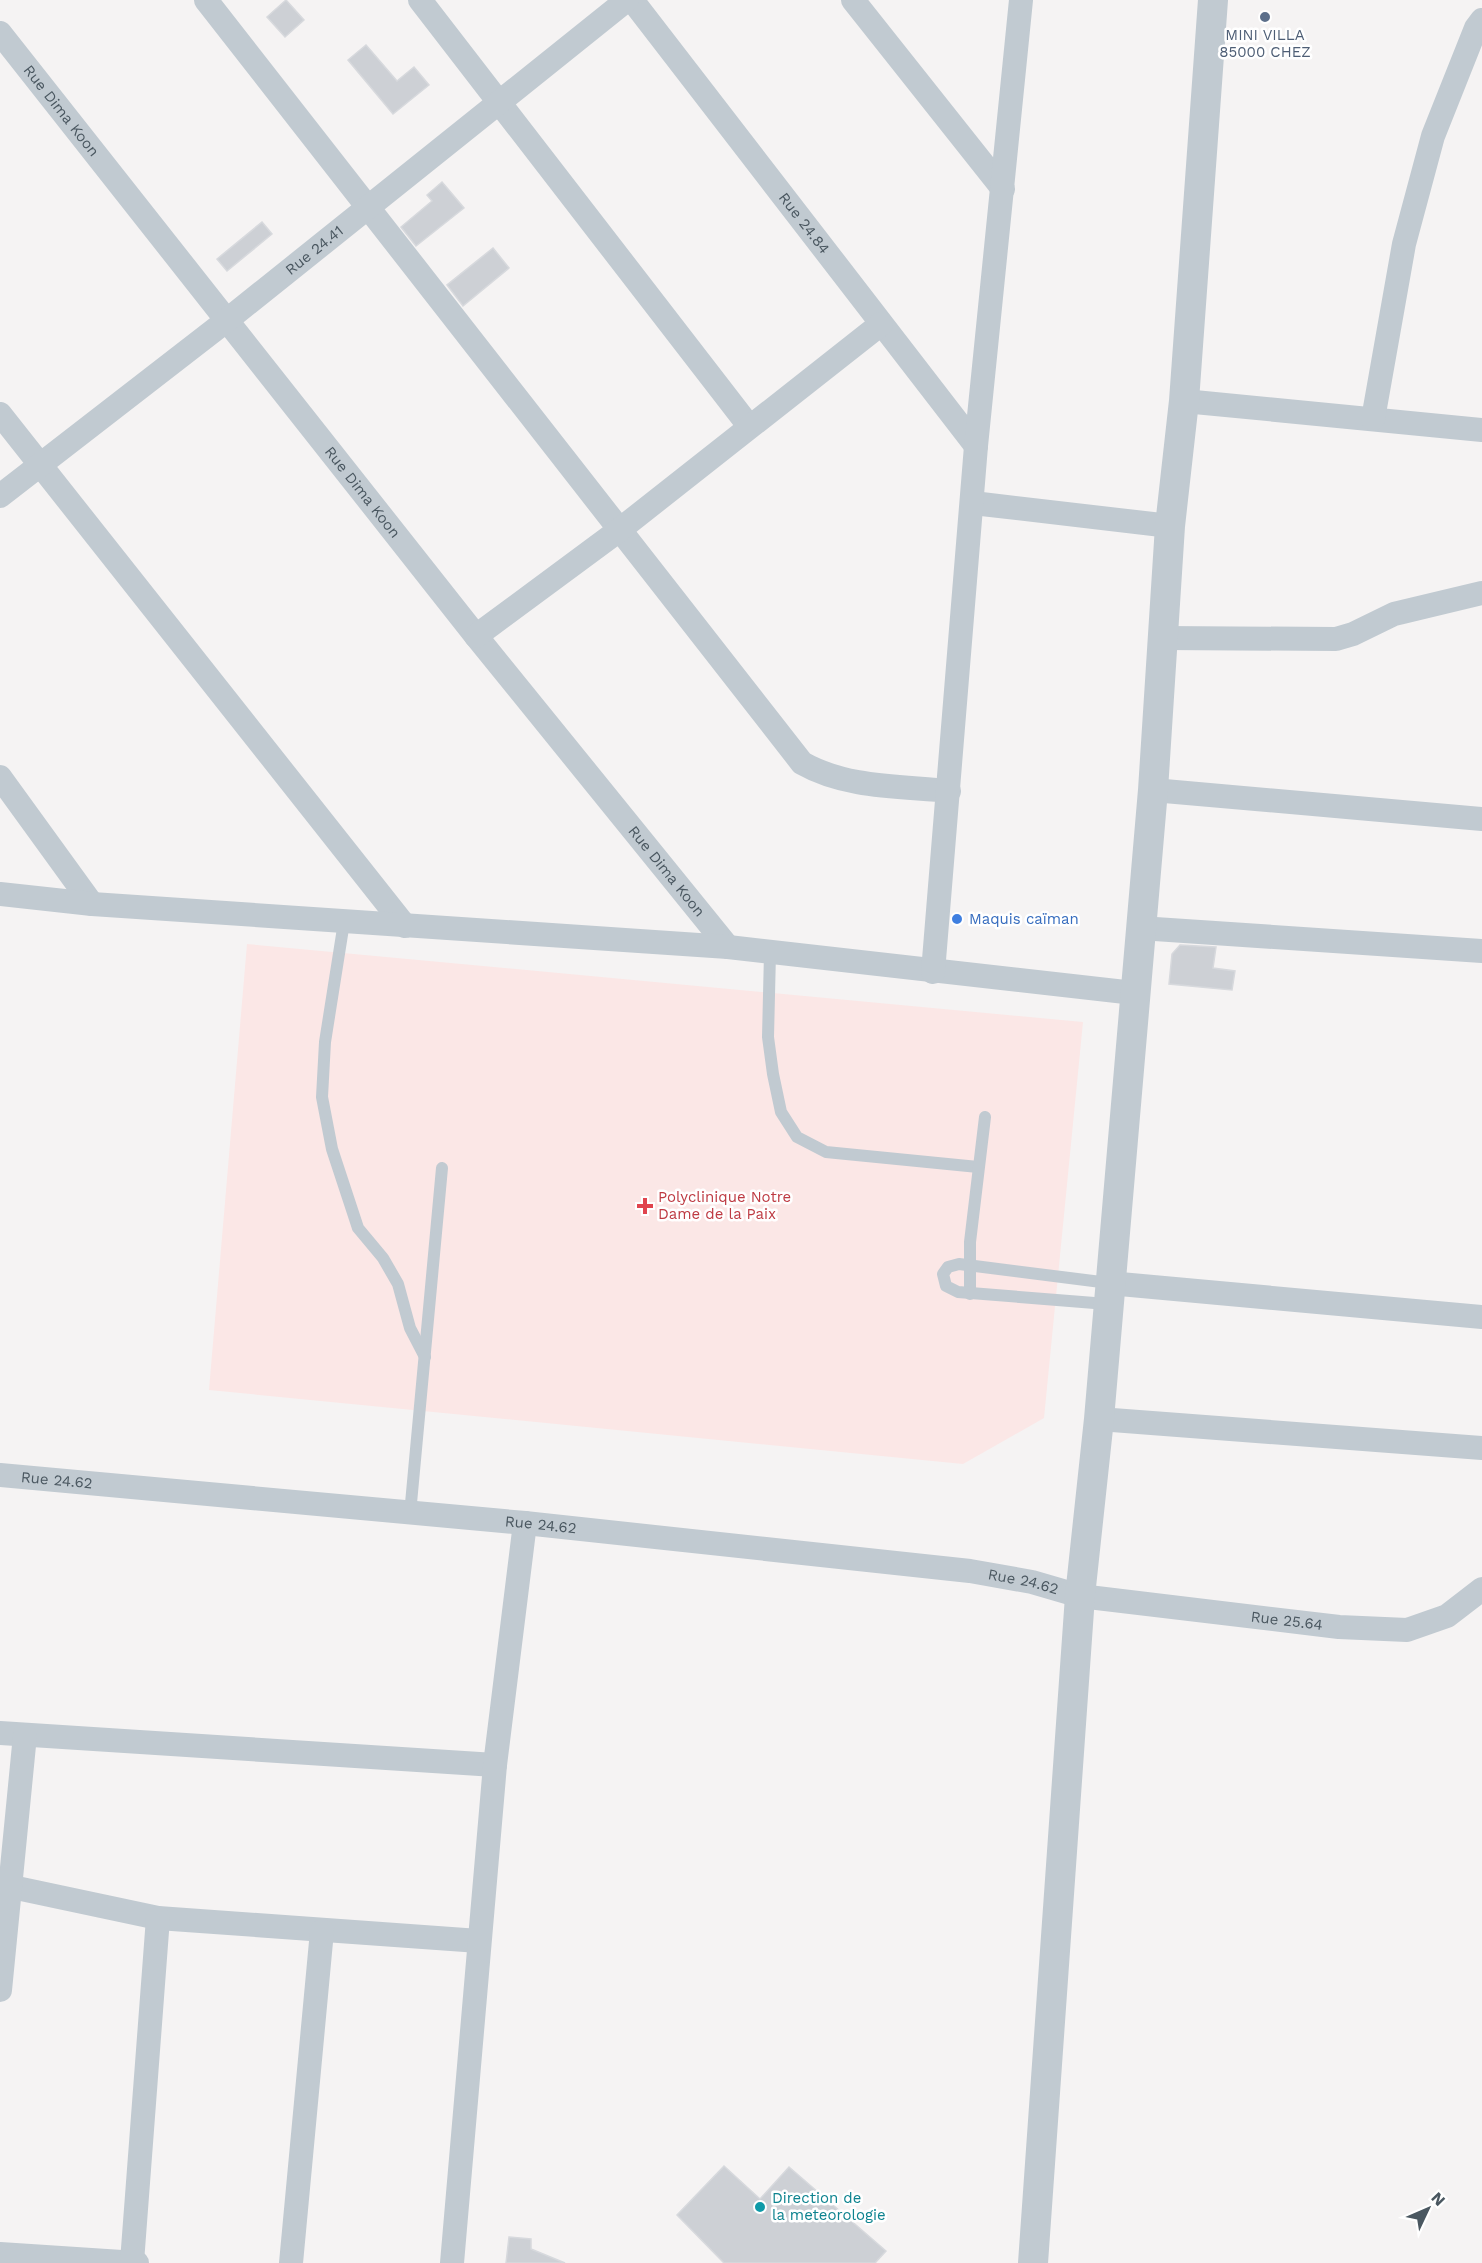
<svg xmlns="http://www.w3.org/2000/svg" width="1482" height="2263" font-family="'Work Sans',sans-serif">
<style>
.medical{fill:#fbe7e6}
.building{fill:#cdd0d5;stroke:#d7d9dd;stroke-width:1.5}
.lines{fill:none;stroke-linecap:round;stroke-linejoin:round}
.service{stroke:#c1cad1;stroke-width:12}
.minor{stroke:#c1cad1;stroke-width:24}
.tertiary{stroke:#c1cad1;stroke-width:30}
.service-dot{fill:#5c6f8a;stroke:#fff;stroke-width:2}
.shop-dot{fill:#3f7fe0;stroke:#fff;stroke-width:2}
.health-dot{fill:#e0444e;stroke:#fff;stroke-width:2}
.culture-dot{fill:#0f9aa8;stroke:#fff;stroke-width:2}
.labels{text-anchor:middle;dominant-baseline:central;stroke-width:5;stroke-linejoin:round;paint-order:stroke}
.service-label{font-size:15px;fill:#4e5e75;stroke:#fff}
.street-label{font-size:15px;fill:#4a5760;stroke:#fff}
.shop-label{font-size:15px;fill:#366cbe;stroke:#fff;text-anchor:start}
.health-label{font-size:15px;fill:#be3a42;stroke:#fff;text-anchor:start}
.culture-label{font-size:15px;fill:#0d838f;stroke:#fff;text-anchor:start}
</style>
<rect width="100%" height="100%" fill="#f5f3f3"/>
<polygon class="medical" points="247,944 1083,1022 1044,1418 963,1464 209,1390"/>
<g class="building">
<polygon points="286,0 304,20 285,37 267,17"/>
<polygon points="366,45 397,81 414,67 429,85 393,114 348,60"/>
<polygon points="442,182 464,208 416,246 401,227 432,201 427,195"/>
<polygon points="262,222 272,234 227,271 217,259"/>
<polygon points="493,248 509,268 463,306 447,285"/>
<polygon points="1180,945 1216,947 1213,968 1235,971 1232,990 1169,984 1172,954"/>
<polygon points="724,2166 760,2199 789,2167 886,2251 875,2263 724,2263 677,2215"/>
<polygon points="509,2237 531,2239 531,2249 565,2263 506,2263"/>
</g>
<g class="lines">
<g class="service">
<polyline points="344,922 325,1042 322,1097 332,1149 358,1228 383,1258 398,1284 410,1328 425,1357"/>
<polyline points="770,953 768,1037 773,1074 781,1112 797,1137 826,1152 978,1167"/>
<polyline points="970,1294 970,1242 985,1117"/>
<polyline points="1107,1304 958,1292 946,1286 943,1274 948,1267 959,1264 1109,1283"/>
<polyline points="410,1514 442,1168"/>
</g>
<g class="minor">
<path d="M206 0 802 763C846 788 899 786 949 791"/>
<polyline points="420,0 749,426"/>
<path id="s1" d="M632 0 976 446"/>
<polyline points="853,0 1003,189"/>
<path id="s2" d="M0 33 476 636 728 947"/>
<polyline points="1184,401 1482,430"/>
<polyline points="0,414 405,926"/>
<polyline points="1373,419 1404,244 1433,136 1476,28 1482,20"/>
<path id="s3" d="M0 496 226 321 627 0"/>
<polyline points="973,503 1170,526"/>
<polyline points="476,636 618,531 881,324"/>
<polyline points="1164,638 1336,639 1353,634 1394,614 1482,593"/>
<polyline points="0,777 92,904"/>
<polyline points="1153,790 1482,819"/>
<polyline points="0,894 92,904 728,947 1134,993"/>
<polyline points="1140,928 1482,951"/>
<polyline points="933,972 976,446 1021,0"/>
<polyline points="1109,1283 1482,1317"/>
<polyline points="1099,1419 1482,1448"/>
<path id="s4" d="M0 1475 525 1523 970 1571 1032 1582 1080 1596 1339 1627 1407 1630 1447 1616 1482 1589"/>
<polyline points="0,1733 495,1765"/>
<polyline points="12,1887 158,1918 479,1941"/>
<polyline points="0,1990 25,1735"/>
<polyline points="0,2254 137,2263"/>
<polyline points="132,2262 158,1918"/>
<polyline points="291,2263 322,1931"/>
<polyline points="452,2263 495,1765 525,1523"/>
</g>
<polyline class="tertiary" points="1033,2263 1080,1596 1099,1419 1153,790 1170,526 1184,401 1213,0"/>
</g>
<circle class="service-dot" cx="1265" cy="17" r="6"/>
<circle class="shop-dot" cx="957" cy="919" r="6"/>
<path class="health-dot" d="M642 1197h6v6h6v6h-6v6h-6v-6h-6v-6h6z"/>
<circle class="culture-dot" cx="760" cy="2207" r="6"/>
<g class="labels">
<g class="service-label">
<text x="1265" y="35">MINI VILLA<tspan x="1265" dy="17">85000 CHEZ</tspan></text>
</g>
<g class="street-label">
<text stroke="none"><textPath href="#s2" startOffset="99">Rue Dima Koon</textPath></text>
<text stroke="none"><textPath href="#s1" startOffset="282">Rue 24.84</textPath></text>
<text stroke="none"><textPath href="#s3" startOffset="399">Rue 24.41</textPath></text>
<text stroke="none"><textPath href="#s2" startOffset="585">Rue Dima Koon</textPath></text>
<text stroke="none"><textPath href="#s2" startOffset="1071">Rue Dima Koon</textPath></text>
<text stroke="none"><textPath href="#s4" startOffset="57">Rue 24.62</textPath></text>
<text stroke="none"><textPath href="#s4" startOffset="543">Rue 24.62</textPath></text>
<text stroke="none"><textPath href="#s4" startOffset="1029">Rue 24.62</textPath></text>
<text stroke="none"><textPath href="#s4" startOffset="1296">Rue 25.64</textPath></text>
</g>
<g class="shop-label">
<text x="969" y="919">Maquis caïman</text>
</g>
<g class="health-label">
<text x="658" y="1197">Polyclinique Notre<tspan x="658" dy="17">Dame de la Paix</tspan></text>
</g>
<g class="culture-label">
<text x="772" y="2198">Direction de<tspan x="772" dy="17">la meteorologie</tspan></text>
</g>
</g>
<g transform="translate(1428 2209) rotate(46)" stroke="#ffffff" stroke-width="4.5" paint-order="stroke">
<path d="M0-4.5L10 22L0 15L-10 22Z" fill="#4a5760"/>
<text y="-9" font-size="16" font-weight="bold" text-anchor="middle" fill="#4a5760">N</text>
</g>
</svg>
